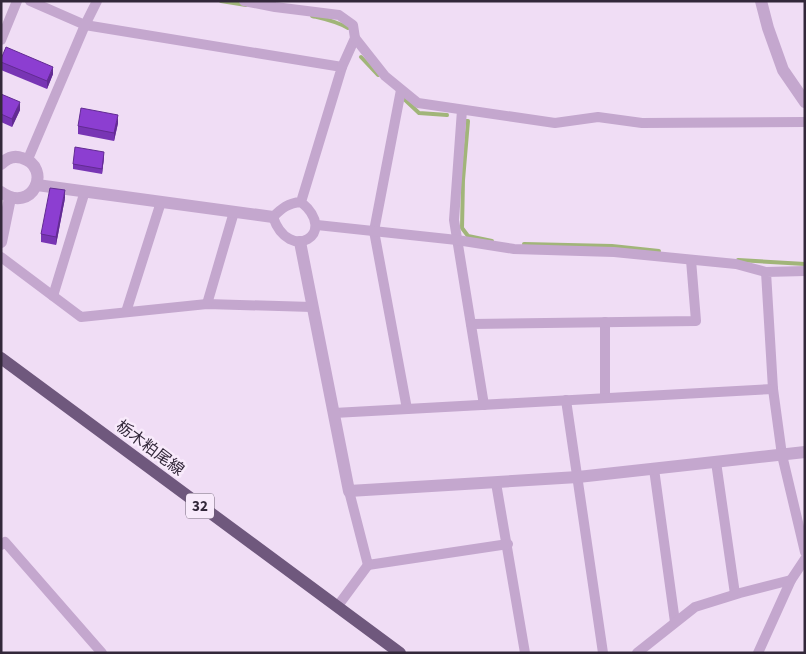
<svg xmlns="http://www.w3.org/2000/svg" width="806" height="654" font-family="'Source Sans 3','Noto Sans JP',sans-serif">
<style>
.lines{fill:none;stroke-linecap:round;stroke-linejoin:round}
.stream{stroke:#a1b579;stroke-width:4}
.minor{stroke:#c4a7ce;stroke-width:10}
.tertiary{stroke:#c4a7ce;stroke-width:12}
.primary{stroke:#6f587d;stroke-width:12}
.wall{fill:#7835b4}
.shaded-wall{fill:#622b92}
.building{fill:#8c3ed1;stroke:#622b92}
.labels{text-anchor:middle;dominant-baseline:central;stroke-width:5;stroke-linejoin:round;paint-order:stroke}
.shield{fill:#f8eafb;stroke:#6e6274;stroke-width:1}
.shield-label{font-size:15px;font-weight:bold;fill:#33283a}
.street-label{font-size:16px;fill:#33283a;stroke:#f8eafb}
</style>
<rect width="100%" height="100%" fill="#f0ddf5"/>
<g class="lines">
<g class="stream">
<polyline points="221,1 246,5"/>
<path d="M312 16C325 19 336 21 348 28"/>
<polyline points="361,57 378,75"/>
<polyline points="402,97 419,113 447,115"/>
<polyline points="466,121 468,121 463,180 462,228 468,236 492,241"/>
<polyline points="524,244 612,246 659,251"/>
<polyline points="738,260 805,264"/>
</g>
<g class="minor">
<path d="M30 1 85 25 342 67 301 202C288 203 282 208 273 217 289 264 340 234 301 202"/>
<polyline points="244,1 275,7 339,15 353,25 355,38 342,67"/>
<polyline points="355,38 385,76 418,103 555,123 598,117 642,123 805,122"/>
<polyline points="1,40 17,1"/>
<polyline points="401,90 374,231 407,409"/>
<polyline points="462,110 454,220 484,405"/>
<polyline points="28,159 85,25 97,1"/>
<polyline points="317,225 457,240 514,249 614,252 736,264 766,272"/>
<polyline points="1,257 81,317 207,304 312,307"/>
<polyline points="805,271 766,272 773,389 782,455 805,552"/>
<polyline points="53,296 85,191"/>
<polyline points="207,304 234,212"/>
<polyline points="126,312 161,202"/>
<polyline points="605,322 605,398"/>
<polyline points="471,324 696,321 691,260"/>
<polyline points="566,400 603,653"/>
<polyline points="334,413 773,389"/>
<polyline points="716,462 735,594"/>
<polyline points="654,469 675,622"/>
<polyline points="496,483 525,653"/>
<polyline points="349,491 368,565 508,544"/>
<polyline points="1,545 5,542 102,653"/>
<polyline points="337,607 368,565"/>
<polyline points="637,653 695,607 740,593 791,580"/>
<polyline points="758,653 791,580 805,559"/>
</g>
<g class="tertiary">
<polyline points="761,1 768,28 783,70 805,102"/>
<path d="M1 164C7 158 14 155 22 158 53 167 33 215 1 192"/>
<polyline points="37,185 273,217"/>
<polyline points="1,242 10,198"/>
<polyline points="300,242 349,491 578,477 805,452"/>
</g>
<polyline class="primary" points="1,358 400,653"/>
</g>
<g class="wall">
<polygon points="1,59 53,74 47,89 1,70"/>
<polygon points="1,94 20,110 12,127 1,122"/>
<polygon points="118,123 114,141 78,134 78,126"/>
<polygon points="104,157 102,174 73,169 73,164"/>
<polygon points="65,198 56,245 41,242 41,234"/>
</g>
<g class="shaded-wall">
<polygon points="53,67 53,74 47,89 47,81"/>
<polygon points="20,102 20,110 12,127 12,119"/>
<polygon points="118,115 118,123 114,141 114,133"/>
<polygon points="104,152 104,157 102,174 102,169"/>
<polygon points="65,190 65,198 56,245 56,237"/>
</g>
<g class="building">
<polygon points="6,47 53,67 47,81 1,62 1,59"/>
<polygon points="1,94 20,102 12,119 1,114"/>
<polygon points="81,108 118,115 114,133 78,126"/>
<polygon points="75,147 104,152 102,169 73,164"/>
<polygon points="50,188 65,190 56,237 41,234"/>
</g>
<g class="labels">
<rect class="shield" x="186" y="493.5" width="28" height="25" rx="4"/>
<g class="shield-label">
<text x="200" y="506">32</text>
</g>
<g class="street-label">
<text transform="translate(150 448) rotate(37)">栃木粕尾線</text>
</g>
</g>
<rect width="806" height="654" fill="none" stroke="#33283a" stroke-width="5"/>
</svg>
